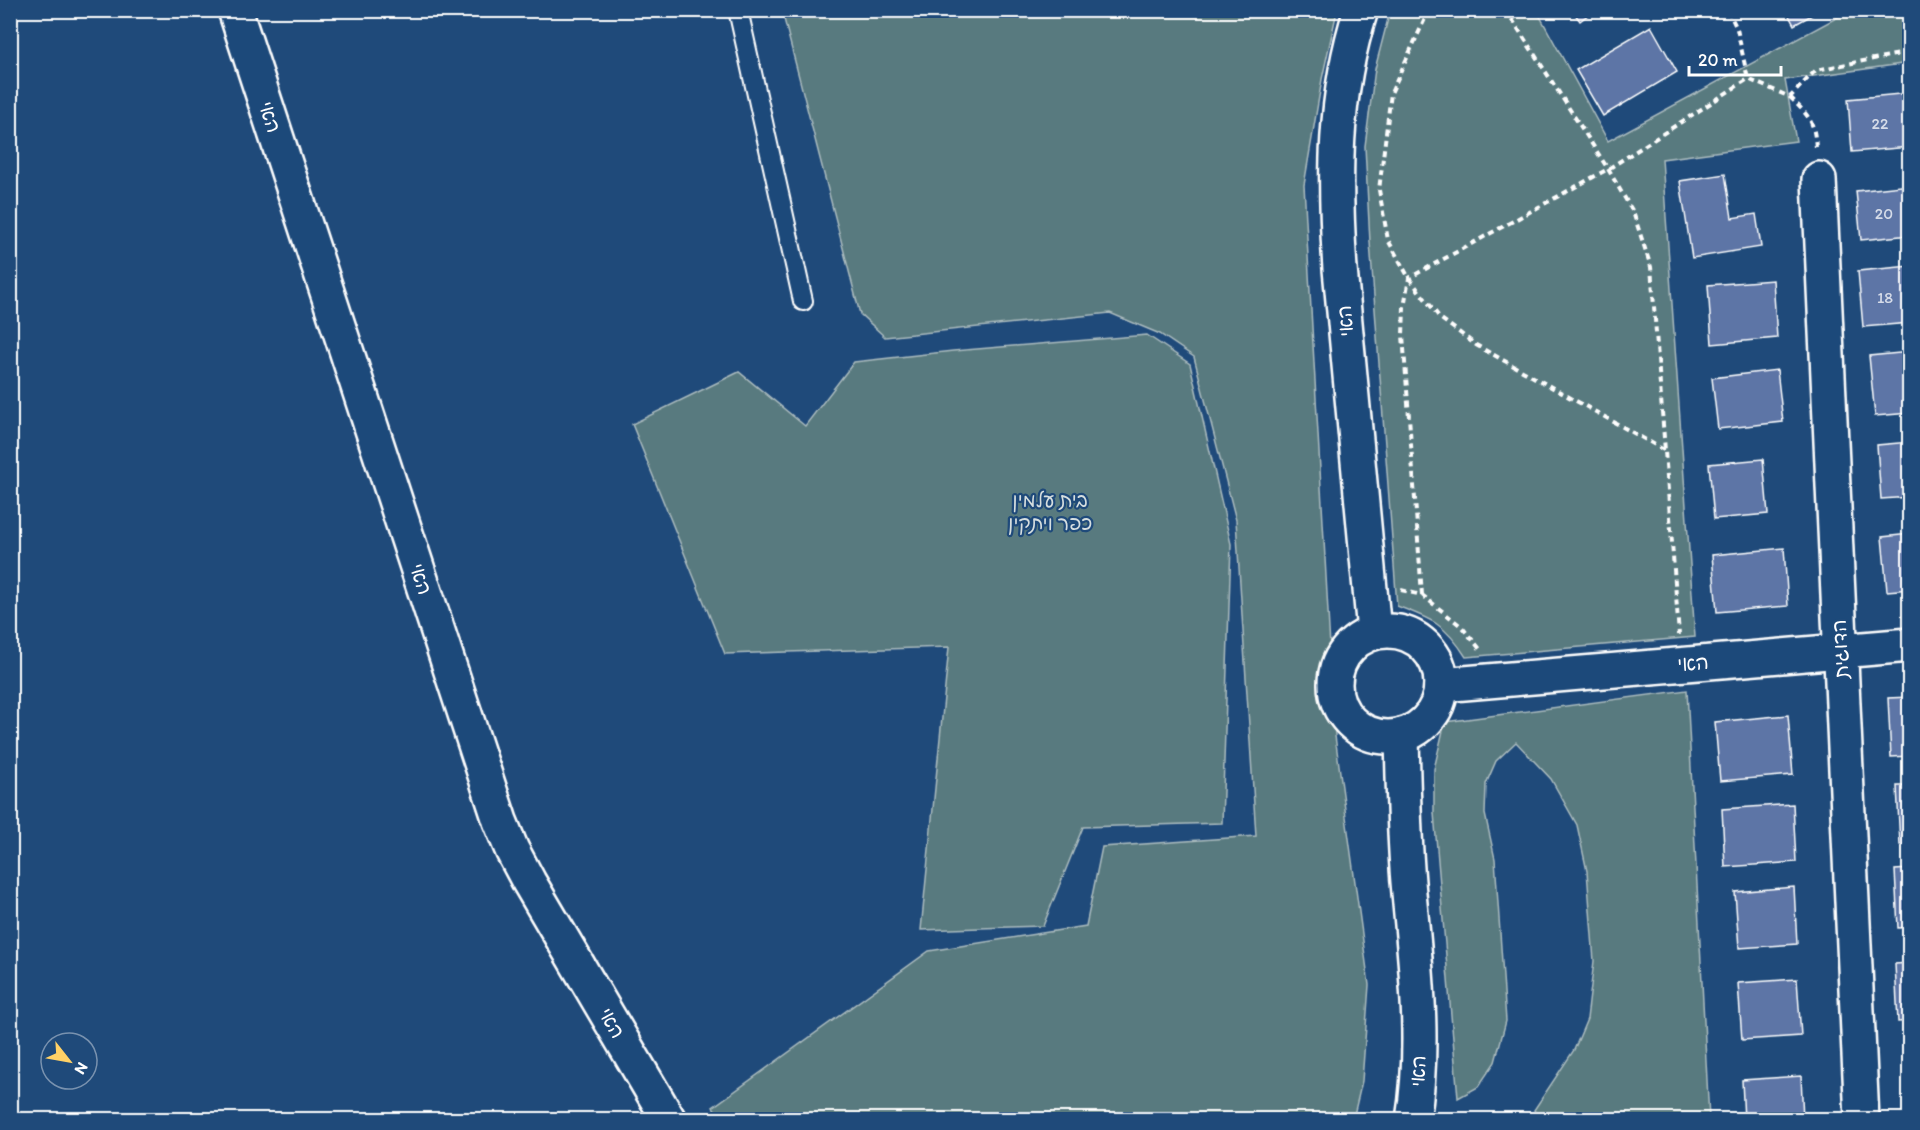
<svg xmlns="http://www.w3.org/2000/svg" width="1920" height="1130" font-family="Itim,'Playpen Sans Hebrew',sans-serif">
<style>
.green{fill:#597a7f;stroke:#acbcbf;stroke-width:1.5}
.building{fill:#5d75a6;stroke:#fff;stroke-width:1.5}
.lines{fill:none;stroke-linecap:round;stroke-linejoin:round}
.lane-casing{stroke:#fff;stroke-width:22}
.street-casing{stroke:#fff;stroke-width:38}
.secondary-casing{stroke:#fff;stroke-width:38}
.path{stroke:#fff;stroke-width:4;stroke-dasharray:6 4.5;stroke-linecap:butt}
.lane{stroke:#1f4a7a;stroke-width:18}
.street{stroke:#1f4a7a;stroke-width:33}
.secondary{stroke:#1f4a7a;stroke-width:33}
.labels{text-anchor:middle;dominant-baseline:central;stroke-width:4.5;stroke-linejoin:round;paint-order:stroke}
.number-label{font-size:16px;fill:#d6dce9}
.street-label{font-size:20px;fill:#fff;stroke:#1f4a7a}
.park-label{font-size:20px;fill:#d6dedf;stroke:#1f4a7a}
</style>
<rect width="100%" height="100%" fill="#1f4a7a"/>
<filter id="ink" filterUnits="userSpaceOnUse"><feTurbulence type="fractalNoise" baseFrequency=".0167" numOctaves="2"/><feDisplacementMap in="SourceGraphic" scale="12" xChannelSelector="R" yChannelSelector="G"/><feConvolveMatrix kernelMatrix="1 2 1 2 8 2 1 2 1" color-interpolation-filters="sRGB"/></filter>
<g filter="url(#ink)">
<g class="green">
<polygon points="782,11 1337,11 1322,79 1304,185 1335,736 1369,985 1362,1081 1353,1119 723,1120 713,1107 929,951 1086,926 1102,847 1256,836 1236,520 1194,357 1160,334 1110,313 885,337 860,314"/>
<path d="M1390 11H1537L1608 141 1849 11H1909V63L1785 80 1796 141 1662 159 1695 637 1466 657C1445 624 1432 619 1397 606L1370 242 1365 146 1375 69Z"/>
<polygon points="1147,335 1190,364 1231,544 1222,823 1083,827 1043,926 921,930 949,647 725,654 632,424 739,372 805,426 854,362 953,351"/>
<polygon points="1687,690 1709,1119 1539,1119 1534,1110 1574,1050 1587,1019 1594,961 1587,871 1577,825 1551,779 1516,742 1496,761 1486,784 1485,814 1495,859 1506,1021 1495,1062 1478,1087 1458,1098 1434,813 1434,769 1445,722"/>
</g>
<g class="building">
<polygon points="1572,10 1594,10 1580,21"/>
<polygon points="1786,10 1821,10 1794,25"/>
<polygon points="1651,26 1677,72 1603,116 1576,70"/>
<polygon points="1910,93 1910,147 1852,152 1848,99"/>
<polygon points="1725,174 1732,218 1756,214 1761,247 1692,258 1680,181"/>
<polygon points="1910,185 1910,235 1861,240 1856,191"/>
<polygon points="1910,266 1910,323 1863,327 1858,271"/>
<polygon points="1773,280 1777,338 1712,344 1708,285"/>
<polygon points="1910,352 1910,413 1875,416 1869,356"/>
<polygon points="1777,370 1783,422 1718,429 1712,378"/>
<polygon points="1910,442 1910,497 1881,499 1877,445"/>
<polygon points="1763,459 1768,514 1714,519 1709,464"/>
<polygon points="1910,534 1910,589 1887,591 1882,537"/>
<polygon points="1784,548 1788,606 1717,612 1712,555"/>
<polygon points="1910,697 1910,756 1891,757 1888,698"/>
<polygon points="1788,715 1793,775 1720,781 1715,722"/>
<polygon points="1897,786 1910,786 1910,844 1900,845"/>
<polygon points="1793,804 1796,862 1725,867 1722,809"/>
<polygon points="1910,869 1910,927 1898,928 1895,870"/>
<polygon points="1794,887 1797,944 1739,948 1735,892"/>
<polygon points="1910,963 1910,1021 1898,1022 1895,964"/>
<polygon points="1797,979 1801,1036 1742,1040 1738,983"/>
<polygon points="1801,1076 1803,1120 1744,1120 1742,1080"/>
</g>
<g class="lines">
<g class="lane-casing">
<polyline id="lane" points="738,10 803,301"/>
</g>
<g class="street-casing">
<g id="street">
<path d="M1361 10C1333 97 1334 180 1340 269L1374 632"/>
<polyline points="1819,179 1862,1120"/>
<polyline points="1441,685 1910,645"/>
</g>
</g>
<g class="secondary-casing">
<g id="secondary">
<polyline points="235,10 500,821 512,850 529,882 669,1120"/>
<circle cx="1388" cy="684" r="53"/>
<path d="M1402 735C1403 784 1404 833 1408 882 1415 961 1426 1041 1413 1120"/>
</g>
</g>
<g class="path">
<polyline points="1429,10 1391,93 1379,190 1388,240 1409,278 1440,318 1476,345 1664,450"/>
<polyline points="1506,10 1608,169 1633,212 1651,267 1679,635"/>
<polyline points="1728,10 1737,29 1748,79"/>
<path d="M1790 97C1809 117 1814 119 1816 148"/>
<polyline points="1401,590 1422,595 1461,626 1480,649"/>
<polyline points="1422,595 1403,335 1404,307 1409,278 1608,169 1748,79 1790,97 1816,70 1910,52"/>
</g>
<use href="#lane" class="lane"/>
<use href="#street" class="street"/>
<use href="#secondary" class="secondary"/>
</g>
</g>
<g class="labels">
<g class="number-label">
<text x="1880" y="123">22</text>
<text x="1884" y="213">20</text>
<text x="1885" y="297">18</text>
</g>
<g class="street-label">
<text transform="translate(270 117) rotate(72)">האי</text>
<text transform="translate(1345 321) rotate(-95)">האי</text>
<text transform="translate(421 579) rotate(72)">האי</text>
<text transform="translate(1840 649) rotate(-93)">הדוגית</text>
<text transform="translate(1693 663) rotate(-5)">האי</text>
<text transform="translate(612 1023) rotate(60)">האי</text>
<text transform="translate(1418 1071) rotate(-88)">האי</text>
</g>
<g class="park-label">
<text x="1050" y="500">בית עלמין<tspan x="1050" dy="23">כפר ויתקין</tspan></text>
</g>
</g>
<rect width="1920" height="1130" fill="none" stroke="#1f4a7a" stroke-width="36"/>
<rect x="18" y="18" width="1884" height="1094" fill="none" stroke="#fff" stroke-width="2" filter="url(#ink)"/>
<g transform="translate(69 1061) rotate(121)"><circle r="28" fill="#1f4a7a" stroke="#7992af" stroke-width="1.5"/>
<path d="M0-4.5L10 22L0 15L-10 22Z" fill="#ffd166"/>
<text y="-9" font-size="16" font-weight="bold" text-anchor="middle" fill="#ffffff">N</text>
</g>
<path d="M1689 66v9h92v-9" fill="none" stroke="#ffffff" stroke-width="3"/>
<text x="1698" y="66" font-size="18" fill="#ffffff" stroke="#1f4a7a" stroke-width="4.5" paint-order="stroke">20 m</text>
</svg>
